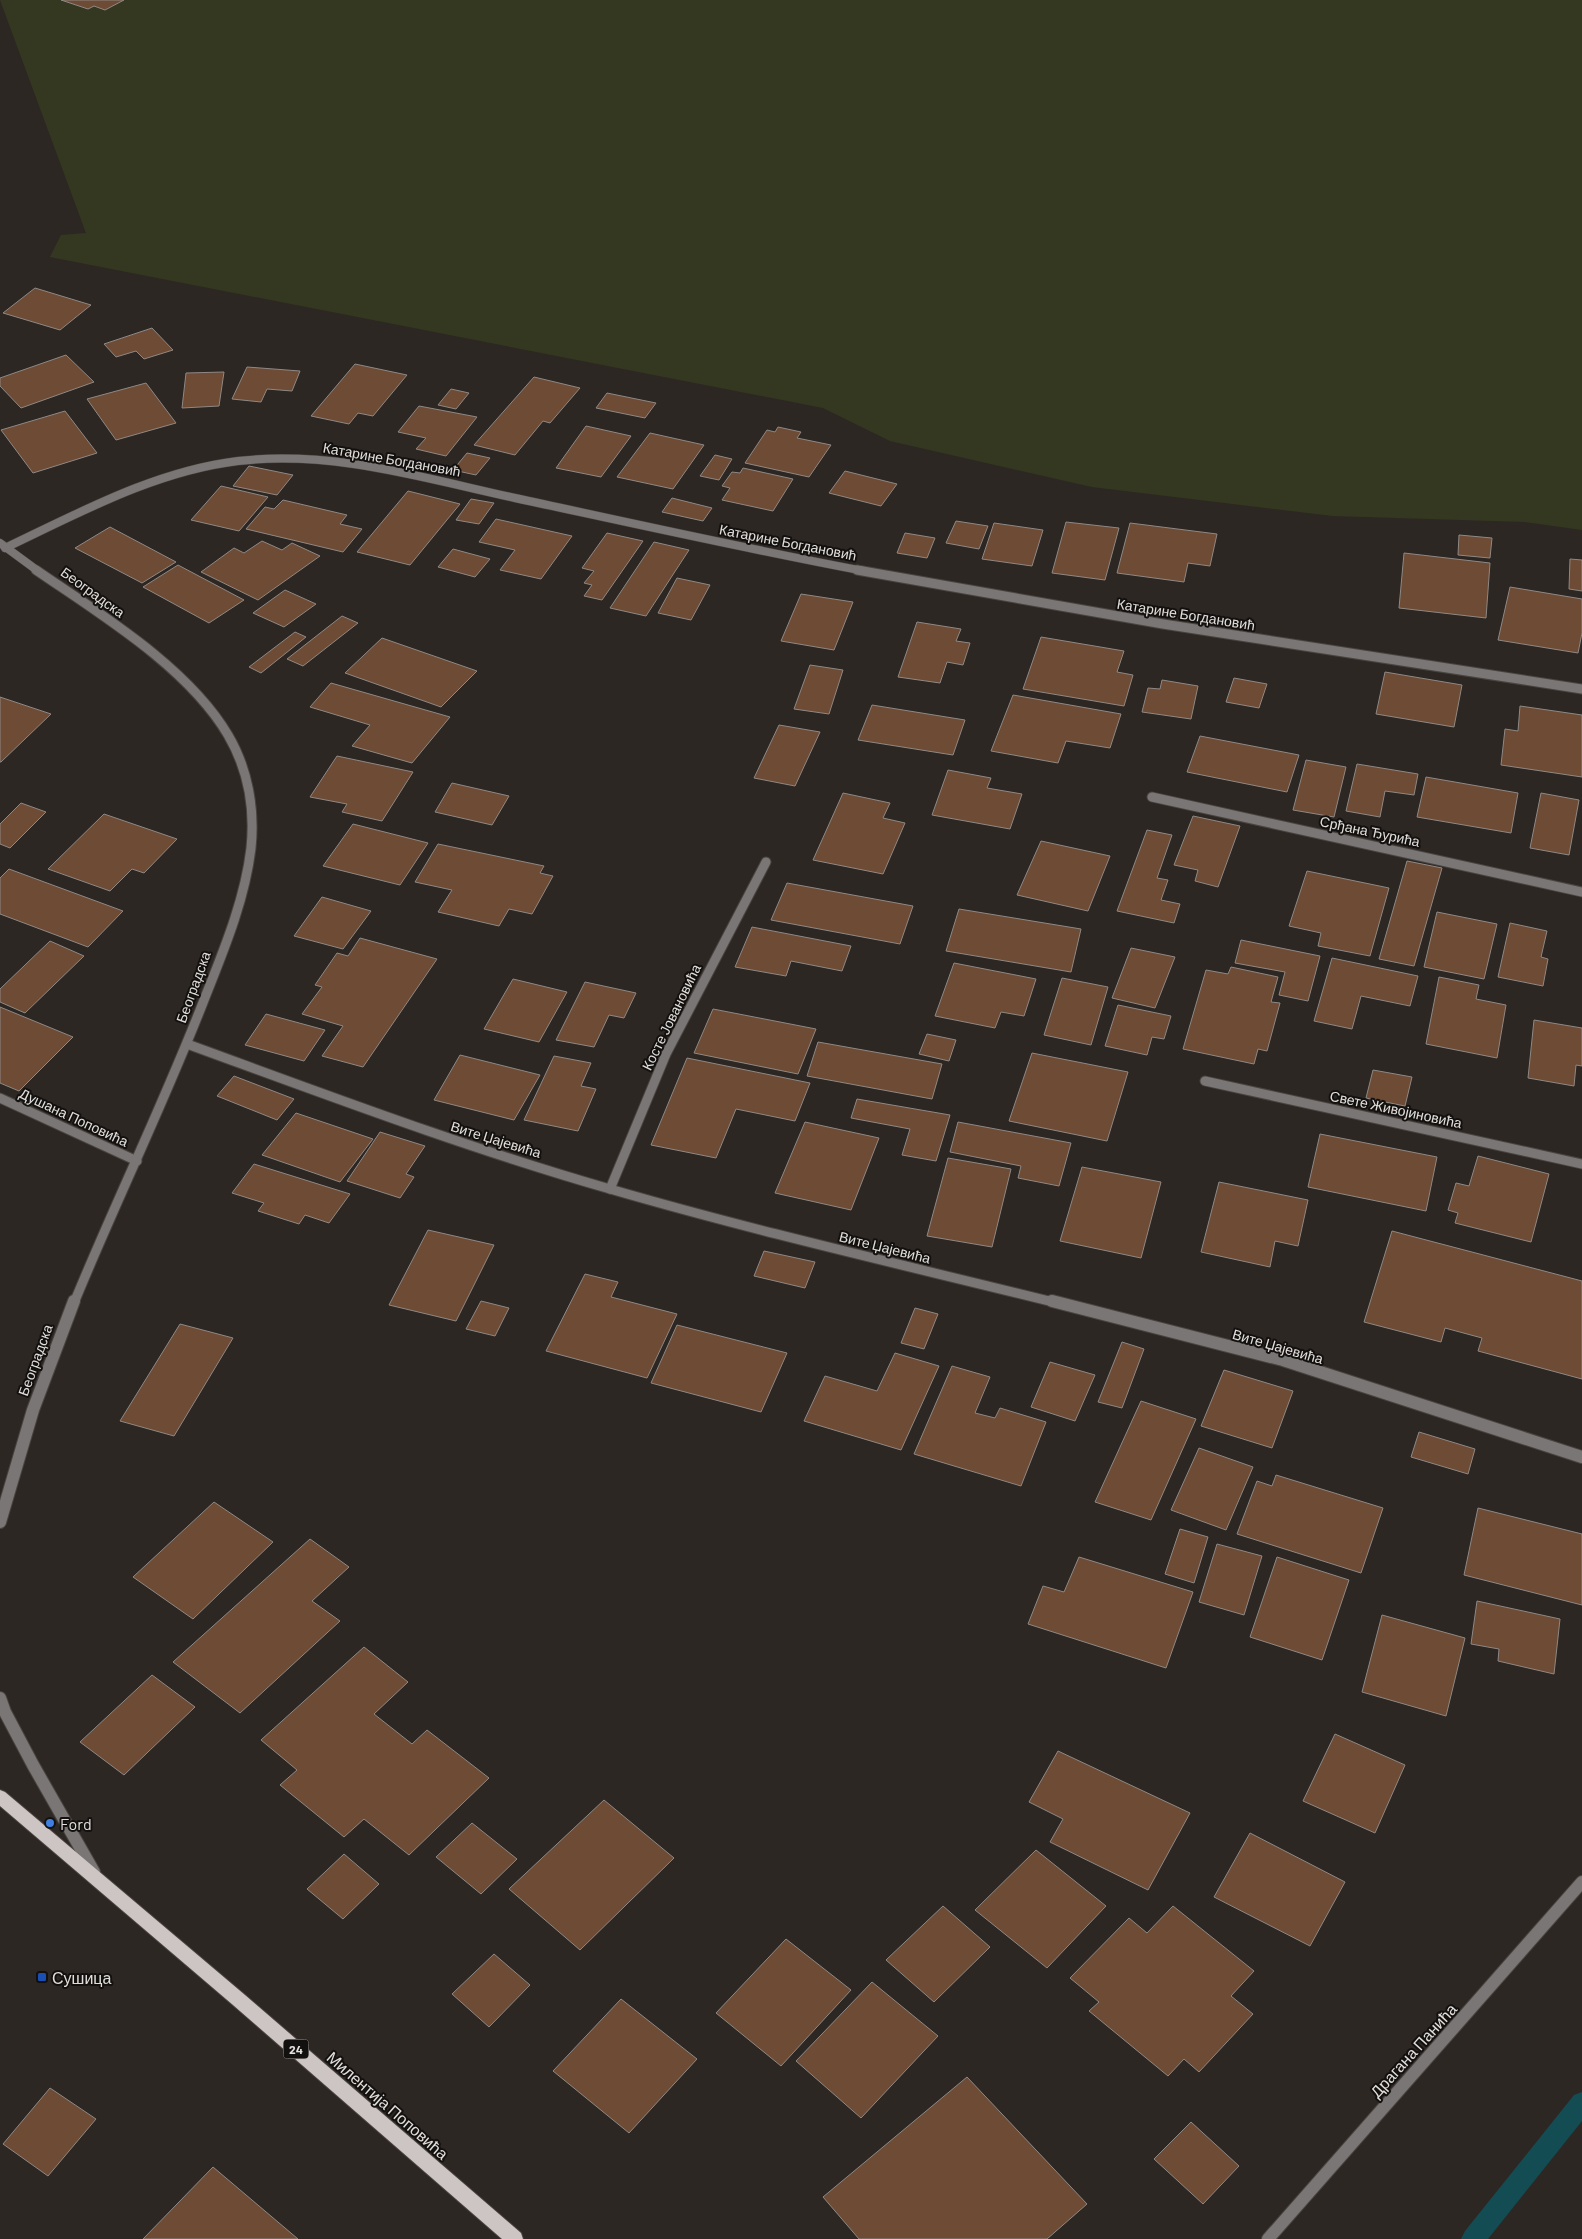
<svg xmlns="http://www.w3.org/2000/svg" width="1582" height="2239" font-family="Barlow,sans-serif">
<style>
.green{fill:#353820}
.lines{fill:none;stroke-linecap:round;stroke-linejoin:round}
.stream{fill:#144c53;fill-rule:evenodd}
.building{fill:#6d4b35;stroke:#8f8884}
.minor-far2-casing{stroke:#4a4441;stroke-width:9}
.minor-far1-casing{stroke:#4a4441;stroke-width:11}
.minor-casing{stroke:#4a4441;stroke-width:14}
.tertiary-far2-casing{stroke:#4a4441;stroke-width:9}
.tertiary-far1-casing{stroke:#4a4441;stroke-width:11}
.tertiary-casing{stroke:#4a4441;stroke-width:14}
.primary-casing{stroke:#4a4441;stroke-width:2}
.minor-far2{stroke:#7a7675;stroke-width:8}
.minor-far1{stroke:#7a7675;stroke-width:9}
.minor{stroke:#7a7675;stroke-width:12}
.tertiary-far2{stroke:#7a7675;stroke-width:8}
.tertiary-far1{stroke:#7a7675;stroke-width:9}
.tertiary{stroke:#7a7675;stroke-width:12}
.primary{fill:#cdc5c3;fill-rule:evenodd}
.shop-dot{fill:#3f7fe0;stroke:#13110f;stroke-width:2}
.transit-dot{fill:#1a4fb4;stroke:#13110f;stroke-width:2}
.labels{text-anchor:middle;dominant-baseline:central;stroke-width:4;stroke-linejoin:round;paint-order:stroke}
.shield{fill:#13110f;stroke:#a4a09e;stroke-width:1}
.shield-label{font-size:12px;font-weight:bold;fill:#e2dedb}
.street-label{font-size:14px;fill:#e2dedb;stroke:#13110f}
.near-poi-label{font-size:16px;fill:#e2dedb;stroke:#13110f;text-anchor:start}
.near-street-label{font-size:16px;fill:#e2dedb;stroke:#13110f}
</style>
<rect width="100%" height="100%" fill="#2d2724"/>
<polygon class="green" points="0,0 1582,0 1582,530 1525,522 1333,516 1092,487 890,441 823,408 50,257 61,235 86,233"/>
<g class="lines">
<polygon class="stream" points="1582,2092 1582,2121 1488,2239 1461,2239 1465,2231 1574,2095"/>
</g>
<g class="building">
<polygon points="61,0 124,0 105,10 94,6 88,9"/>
<polygon points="35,288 91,305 60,330 3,313"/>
<polygon points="152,328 173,350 144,359 136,351 116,357 104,344"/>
<polygon points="66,355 94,382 21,408 0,386 0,378"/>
<polygon points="355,364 407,375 373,416 358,413 349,424 311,416"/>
<polygon points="247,367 300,371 292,391 267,389 261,402 232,399"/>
<polygon points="224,372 219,406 182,408 186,373"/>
<polygon points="534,377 580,388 550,423 543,421 515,455 474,445"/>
<polygon points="146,383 176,423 116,440 87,399"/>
<polygon points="451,389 469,393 456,409 438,405"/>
<polygon points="607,393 656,403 645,418 596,408"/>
<polygon points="419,406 477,417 446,456 416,449 426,438 398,432"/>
<polygon points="65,411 97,453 33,473 1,430"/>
<polygon points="586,426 631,436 601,477 556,468"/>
<polygon points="778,427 801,432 797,438 831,445 809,477 745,463 767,430 775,432"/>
<polygon points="650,433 704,445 673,489 617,477"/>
<polygon points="467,453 490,458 476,475 453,470"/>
<polygon points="715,455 732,459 719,480 700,476"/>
<polygon points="249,466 293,475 277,495 233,486"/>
<polygon points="743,468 793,479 773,511 722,500 730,488 722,486 732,472 740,473"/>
<polygon points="845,471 897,484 881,506 829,493"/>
<polygon points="221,486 268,497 239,531 191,520"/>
<polygon points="408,491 460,504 410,565 357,552"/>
<polygon points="672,498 712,508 703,521 662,512"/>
<polygon points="471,499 494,503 479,524 456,520"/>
<polygon points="283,500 347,515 340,524 362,529 343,552 246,529 265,507 274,509"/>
<polygon points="496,519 572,536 541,579 500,570 515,550 479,542"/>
<polygon points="956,521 988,526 979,549 946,543"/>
<polygon points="1066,522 1119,528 1105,580 1052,573"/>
<polygon points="994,523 1043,530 1032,566 982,559"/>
<polygon points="1130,523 1217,534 1210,566 1188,563 1184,582 1117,573"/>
<polygon points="110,527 176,562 142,583 75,548"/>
<polygon points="607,533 643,541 602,600 584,596 592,585 584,583 594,571 582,568"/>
<polygon points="905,533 935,538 927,558 897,553"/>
<polygon points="1459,535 1492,538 1490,558 1458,555"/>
<polygon points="262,541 282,550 292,543 320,556 258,600 201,572 234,548 244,553"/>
<polygon points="654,542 689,550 646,616 610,608"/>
<polygon points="453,549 490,559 475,577 438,567"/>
<polygon points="1404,553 1490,563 1486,618 1399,608"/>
<polygon points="1570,559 1582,560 1582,591 1569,589"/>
<polygon points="178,565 244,600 209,623 143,587"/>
<polygon points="677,578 710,585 691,620 658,613"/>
<polygon points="1510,587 1582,599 1582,633 1578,653 1498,640"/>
<polygon points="285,590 316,604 284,627 253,613"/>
<polygon points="801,594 853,602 834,650 781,641"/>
<polygon points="342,616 358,623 303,666 287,659"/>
<polygon points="917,622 961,629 956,641 970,643 963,665 947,662 940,683 898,677"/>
<polygon points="295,632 306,637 261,673 249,667"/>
<polygon points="1041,637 1124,651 1117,672 1133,675 1124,706 1023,689"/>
<polygon points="382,638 477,671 441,707 345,673"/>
<polygon points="810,665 843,670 829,714 794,709"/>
<polygon points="1385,672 1462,685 1454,727 1376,714"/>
<polygon points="1234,678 1267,684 1259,708 1226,702"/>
<polygon points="1162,680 1198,686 1191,719 1142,712 1148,688 1160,689"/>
<polygon points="331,683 450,717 412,763 352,746 370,725 310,707"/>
<polygon points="1013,695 1121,714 1110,748 1066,741 1058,763 991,751"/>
<polygon points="0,697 51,714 1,762 0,762"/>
<polygon points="872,705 965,720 953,755 858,740"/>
<polygon points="1520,706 1582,715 1582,777 1501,765 1505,729 1518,731"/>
<polygon points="779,725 820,732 795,786 754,778"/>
<polygon points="1200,736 1299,755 1287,792 1187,772"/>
<polygon points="337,756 413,772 382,821 342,812 347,804 310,797"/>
<polygon points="1306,760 1346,767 1334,817 1293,810"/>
<polygon points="1357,764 1418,774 1414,795 1385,791 1380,817 1346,811"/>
<polygon points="948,770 991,778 987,788 1022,794 1010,829 932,815"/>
<polygon points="1426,777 1518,793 1511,833 1417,817"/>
<polygon points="452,783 509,796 492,825 435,812"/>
<polygon points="843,793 890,803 883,818 905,823 883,874 813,860"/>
<polygon points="1541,793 1579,800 1569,855 1530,848"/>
<polygon points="21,803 46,812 10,848 0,844 0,824"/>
<polygon points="104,814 177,839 144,873 132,869 110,891 48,869"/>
<polygon points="1193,816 1240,826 1218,887 1195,881 1198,870 1174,865"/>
<polygon points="353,824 428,843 400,885 323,866"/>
<polygon points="1147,830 1172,835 1157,878 1168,880 1161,900 1180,904 1174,923 1117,911"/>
<polygon points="1041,841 1110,856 1088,911 1017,895"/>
<polygon points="438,844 544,866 540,873 553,876 532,914 509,909 499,926 438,912 452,890 415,882"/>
<polygon points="1407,861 1442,868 1414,966 1379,959"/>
<polygon points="9,869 123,911 88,947 0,914 0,878"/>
<polygon points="1307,871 1389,888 1370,956 1318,946 1321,933 1289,926"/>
<polygon points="787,883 913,906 900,944 771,920"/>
<polygon points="322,897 371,911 343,949 294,936"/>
<polygon points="959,909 1081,929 1071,972 946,951"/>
<polygon points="1437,912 1497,924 1484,979 1424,967"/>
<polygon points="1510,923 1547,931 1541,957 1548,959 1543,986 1498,977"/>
<polygon points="752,927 851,946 842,971 791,961 786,976 735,967"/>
<polygon points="360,938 437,959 363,1067 322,1056 343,1026 302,1014 322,987 315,985 337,953 348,956"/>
<polygon points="1241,940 1320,956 1308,1001 1279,995 1285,972 1235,963"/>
<polygon points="50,941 84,956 25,1013 0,1002 0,989"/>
<polygon points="1131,948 1175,957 1155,1008 1112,998"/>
<polygon points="1332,958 1418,976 1410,1006 1361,996 1352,1029 1314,1021"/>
<polygon points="954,963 1036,979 1024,1016 1001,1012 995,1028 935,1016"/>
<polygon points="1231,967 1278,977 1271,1002 1280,1003 1267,1051 1258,1049 1254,1064 1183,1049 1206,970 1228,974"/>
<polygon points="1439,977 1479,985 1476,999 1506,1005 1497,1058 1426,1044"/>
<polygon points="1062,978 1108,987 1091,1045 1044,1035"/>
<polygon points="513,979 567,992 539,1042 484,1029"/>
<polygon points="585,982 636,993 624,1018 609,1015 594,1047 556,1040"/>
<polygon points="1118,1005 1171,1016 1164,1039 1152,1037 1147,1055 1105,1046"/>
<polygon points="0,1007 73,1037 19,1091 0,1083"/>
<polygon points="713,1009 816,1029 798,1074 694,1053"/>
<polygon points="266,1014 325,1030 304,1061 245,1045"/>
<polygon points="1534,1020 1582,1028 1582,1066 1576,1065 1574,1086 1528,1078"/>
<polygon points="927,1034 956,1040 949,1061 919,1054"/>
<polygon points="818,1042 942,1064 932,1099 807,1076"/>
<polygon points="1032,1053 1128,1072 1107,1141 1009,1121"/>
<polygon points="460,1055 540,1075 514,1120 434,1100"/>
<polygon points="554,1056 591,1063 581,1086 596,1089 578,1131 524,1120"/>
<polygon points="687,1058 810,1083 795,1121 736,1109 716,1158 651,1145"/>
<polygon points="1373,1070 1412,1077 1405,1106 1366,1098"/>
<polygon points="234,1076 294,1099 277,1120 217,1096"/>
<polygon points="857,1099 950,1115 936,1161 902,1155 910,1129 851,1118"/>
<polygon points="296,1113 373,1139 340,1182 262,1155"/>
<polygon points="805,1122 879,1138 851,1210 775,1193"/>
<polygon points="958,1122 1071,1143 1059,1186 1018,1178 1021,1166 950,1152"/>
<polygon points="380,1132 425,1146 406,1174 414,1177 400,1198 347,1181"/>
<polygon points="1320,1134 1437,1157 1426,1211 1308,1187"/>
<polygon points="1478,1156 1549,1174 1531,1242 1455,1223 1458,1213 1448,1210 1456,1183 1469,1186"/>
<polygon points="948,1158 1011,1169 992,1247 927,1236"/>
<polygon points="254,1164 350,1194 329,1223 305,1215 299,1224 258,1211 264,1203 232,1193"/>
<polygon points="1082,1167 1161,1182 1141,1258 1060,1241"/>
<polygon points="1219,1182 1308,1200 1298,1246 1275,1241 1270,1267 1201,1252"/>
<polygon points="428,1230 494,1245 456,1321 389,1305"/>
<polygon points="1392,1231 1582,1281 1582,1379 1478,1351 1482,1338 1445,1328 1441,1342 1364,1322"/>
<polygon points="764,1251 815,1262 805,1288 754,1276"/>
<polygon points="585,1274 618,1282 611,1297 677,1314 647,1378 546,1351"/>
<polygon points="481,1301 509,1308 495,1336 466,1329"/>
<polygon points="915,1308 938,1314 924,1349 901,1343"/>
<polygon points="180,1324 233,1338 174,1436 120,1421"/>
<polygon points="677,1325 787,1353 761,1412 651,1383"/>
<polygon points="1122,1342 1144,1349 1122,1408 1098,1402"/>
<polygon points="895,1353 939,1366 901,1450 804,1421 825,1376 877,1391"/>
<polygon points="1050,1362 1095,1375 1075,1421 1031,1407"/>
<polygon points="952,1366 990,1377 975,1413 995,1418 1000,1408 1046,1422 1021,1486 914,1454"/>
<polygon points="1224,1370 1293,1391 1272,1448 1201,1426"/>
<polygon points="1141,1401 1196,1419 1151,1520 1095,1502"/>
<polygon points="1419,1432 1475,1449 1468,1474 1411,1457"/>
<polygon points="1199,1448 1253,1467 1226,1530 1171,1510"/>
<polygon points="1276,1475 1383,1508 1361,1573 1237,1534 1257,1481 1272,1486"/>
<polygon points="214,1502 273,1542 193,1619 133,1577"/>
<polygon points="1478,1508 1582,1534 1582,1605 1464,1575"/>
<polygon points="1180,1529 1208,1537 1194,1583 1165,1574"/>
<polygon points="310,1539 349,1567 312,1601 340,1621 240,1713 173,1662"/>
<polygon points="1217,1544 1262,1556 1244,1615 1199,1602"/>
<polygon points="1079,1557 1193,1592 1166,1668 1028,1624 1043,1586 1064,1592"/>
<polygon points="1277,1557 1349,1580 1322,1660 1250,1637"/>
<polygon points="1477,1601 1560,1619 1554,1674 1498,1661 1499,1649 1471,1644"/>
<polygon points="1382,1615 1465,1638 1446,1716 1362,1692"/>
<polygon points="364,1647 408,1682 374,1714 412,1744 427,1730 489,1778 409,1855 364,1819 344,1837 280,1785 297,1770 261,1740"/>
<polygon points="152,1675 195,1707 124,1775 80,1742"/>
<polygon points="1335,1734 1405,1765 1375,1833 1303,1801"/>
<polygon points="1058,1751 1190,1813 1148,1890 1050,1842 1063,1819 1029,1802"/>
<polygon points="604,1800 674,1858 580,1950 509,1889"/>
<polygon points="472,1823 517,1859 481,1894 436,1857"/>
<polygon points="1250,1833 1345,1882 1310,1946 1214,1897"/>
<polygon points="1036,1850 1106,1906 1047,1968 975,1910"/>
<polygon points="344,1854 379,1884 343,1919 307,1889"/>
<polygon points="943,1906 990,1947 934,2002 886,1960"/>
<polygon points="1173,1906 1254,1971 1231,1996 1253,2014 1199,2072 1184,2059 1168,2076 1089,2011 1099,2002 1070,1978 1129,1918 1147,1933"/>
<polygon points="786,1939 851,1990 781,2066 716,2013"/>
<polygon points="494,1954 530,1985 489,2027 452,1994"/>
<polygon points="872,1982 938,2036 861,2118 796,2061"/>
<polygon points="621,1999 697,2059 629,2133 553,2071"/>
<polygon points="967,2077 1087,2204 1047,2239 859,2239 823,2197"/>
<polygon points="50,2088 96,2119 48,2176 3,2144"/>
<polygon points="1191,2122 1239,2166 1203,2204 1154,2159"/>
<polygon points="213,2167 298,2239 143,2239"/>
</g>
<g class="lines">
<g class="minor-far2-casing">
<path id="minor-far2" d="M5 548C79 513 155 471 238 461 333 450 423 478 515 498 631 523 747 549 864 571"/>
</g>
<g class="minor-far1-casing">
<g id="minor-far1">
<polyline points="857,570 1163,624 1582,689"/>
<polyline points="1152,797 1582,892"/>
<path d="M187 1044C327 1095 467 1148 610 1189 758 1232 908 1266 1057 1303"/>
<polyline points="1205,1081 1582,1164"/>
<polyline points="0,1098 137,1161"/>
<polyline points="610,1189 666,1054 766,862"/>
</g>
</g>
<g class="minor-casing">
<g id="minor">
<polyline points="1052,1301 1283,1360 1582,1457"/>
<polyline points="1268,2239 1582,1882"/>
</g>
</g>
<g class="tertiary-far2-casing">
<polyline id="tertiary-far2" points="0,543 38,571"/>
</g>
<g class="tertiary-far1-casing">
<path id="tertiary-far1" d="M36 570C100 614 188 667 228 735 248 769 255 809 251 848 245 900 223 952 204 1000 164 1103 116 1201 74 1303"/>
</g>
<g class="tertiary-casing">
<g id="tertiary">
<polyline points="0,1522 33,1410 74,1301"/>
<polyline points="0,1698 5,1712 33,1765 94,1872"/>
</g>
</g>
<g class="primary-casing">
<polygon id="primary" points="0,1790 5,1792 245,1995 521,2233 523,2239 502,2239 233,2005 0,1806"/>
</g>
<use href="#minor-far2" class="minor-far2"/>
<use href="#minor-far1" class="minor-far1"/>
<use href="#minor" class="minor"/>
<use href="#tertiary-far2" class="tertiary-far2"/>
<use href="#tertiary-far1" class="tertiary-far1"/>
<use href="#tertiary" class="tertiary"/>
<use href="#primary" class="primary"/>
</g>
<circle class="shop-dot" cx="50" cy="1823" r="5"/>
<rect class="transit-dot" x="37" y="1972" width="10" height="10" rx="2.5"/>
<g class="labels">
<rect class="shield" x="283.5" y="2039.5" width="25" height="19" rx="4"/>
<g class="shield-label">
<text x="296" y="2049">24</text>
</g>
<g class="street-label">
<text transform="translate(392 459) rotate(10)">Катарине Богдановић</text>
<text transform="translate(788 542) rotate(11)">Катарине Богдановић</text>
<text transform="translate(93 592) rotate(36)">Београдска</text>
<text transform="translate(1186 614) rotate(9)">Катарине Богдановић</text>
<text transform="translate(1370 831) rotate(12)">Срђана Ђурића</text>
<text transform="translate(193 987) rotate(-70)">Београдска</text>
<text transform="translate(671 1017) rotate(-64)">Косте Јовановића</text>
<text transform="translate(1396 1109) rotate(12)">Свете Живојиновића</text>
<text transform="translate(74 1117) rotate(25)">Душана Поповића</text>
<text transform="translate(496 1139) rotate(17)">Вите Џајевића</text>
<text transform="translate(885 1247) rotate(14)">Вите Џајевића</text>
<text transform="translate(1278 1346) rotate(16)">Вите Џајевића</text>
<text transform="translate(35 1360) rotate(-70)">Београдска</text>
</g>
<g class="near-poi-label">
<text x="60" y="1823">Ford</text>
<text x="52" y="1977">Сушица</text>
</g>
<g class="near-street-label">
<text transform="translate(1413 2050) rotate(-48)">Драгана Панића</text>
<text transform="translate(388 2105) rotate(41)">Милентија Поповића</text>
</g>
</g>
</svg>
